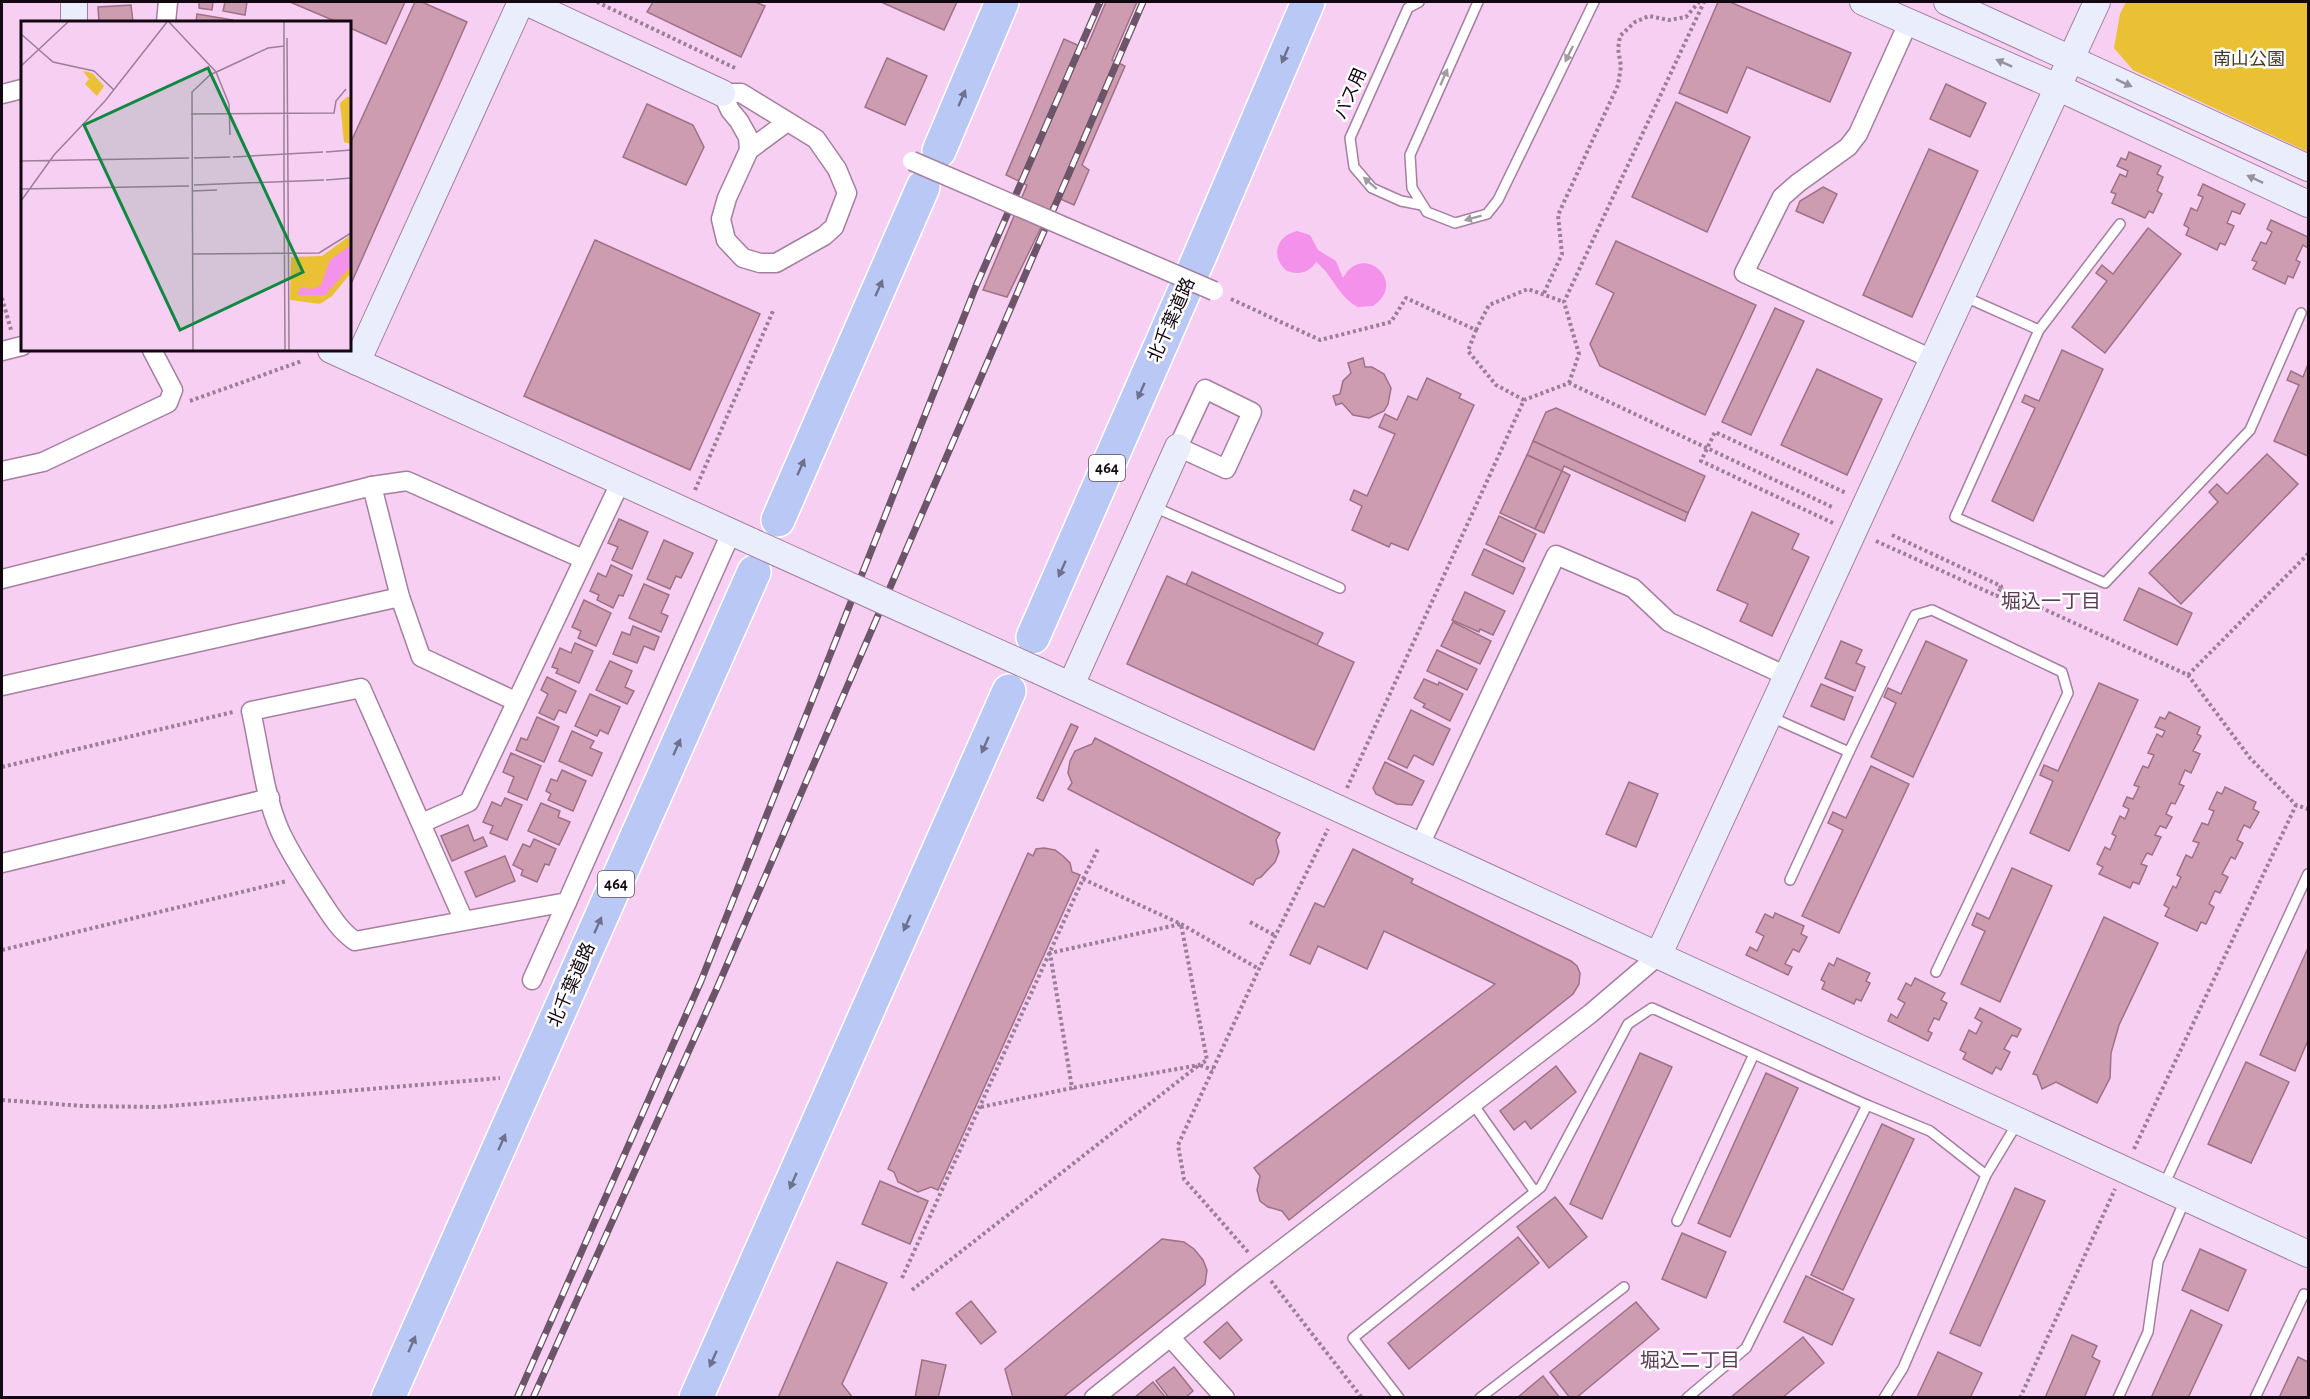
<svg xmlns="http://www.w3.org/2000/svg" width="2310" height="1399" font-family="'Alegreya Sans','Noto Sans JP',sans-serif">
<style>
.green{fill:#eac034}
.water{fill:#f491ea}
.building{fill:#cd9cb1;stroke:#9f7186;stroke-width:1.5}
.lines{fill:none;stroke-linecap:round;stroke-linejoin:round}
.lane-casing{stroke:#a47f9f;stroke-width:12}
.street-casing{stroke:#a47f9f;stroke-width:21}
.secondary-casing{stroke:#a47f9f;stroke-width:28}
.highway-casing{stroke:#fff;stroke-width:36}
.path{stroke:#9b7e97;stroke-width:4;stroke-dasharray:3 3;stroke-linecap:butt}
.lane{stroke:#fff;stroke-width:9}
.street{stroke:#fff;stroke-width:18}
.secondary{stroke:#eaeefc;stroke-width:26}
.highway{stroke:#b9c8f4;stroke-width:33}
.rail-casing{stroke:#6c5569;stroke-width:7}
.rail{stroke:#fff;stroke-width:4.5;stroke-dasharray:14;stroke-linecap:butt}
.street-bridge-casing{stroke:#a47f9f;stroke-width:21;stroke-linecap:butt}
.secondary-bridge-casing{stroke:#a47f9f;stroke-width:28;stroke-linecap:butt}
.street-bridge{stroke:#fff;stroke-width:18}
.secondary-bridge{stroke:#eaeefc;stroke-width:26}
.oneway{fill:#a19ca0}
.oneway2{fill:#6e718e}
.oneway3{fill:#94929e}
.labels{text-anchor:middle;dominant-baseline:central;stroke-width:5;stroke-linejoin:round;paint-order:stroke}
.shield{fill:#fff;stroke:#5a5159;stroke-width:1.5}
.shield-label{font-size:16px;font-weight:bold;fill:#130712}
.park-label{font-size:18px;fill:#443c25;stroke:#fff}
.street-label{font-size:18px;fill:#130712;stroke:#fff}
.neighbourhood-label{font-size:20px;fill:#5c3b59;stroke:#fff}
.inset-road{fill:none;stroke:#9c7f98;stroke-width:1.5}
.view{fill:#118842;fill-opacity:0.15;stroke:#118842;stroke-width:3}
.inset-edge{fill:none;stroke:#130712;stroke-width:3}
</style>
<rect width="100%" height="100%" fill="#f7cff2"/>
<polygon class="green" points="2126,2 2308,2 2308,152 2133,70 2114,48 2120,14"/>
<path class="water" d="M1297 231 1310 235 1318 250 1336 261 1343 278C1362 241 1409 282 1373 306L1358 307C1338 297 1333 275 1316 262 1309 273 1299 275 1287 271 1270 257 1276 236 1297 231Z"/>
<g class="building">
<polygon points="199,2 213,2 212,10 199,8"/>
<polygon points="225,2 247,2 245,15 223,11"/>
<polygon points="290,2 405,2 386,44 350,28 350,22 337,22"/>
<polygon points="415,2 422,2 467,22 350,286 350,144"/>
<polygon points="653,2 755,2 765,6 741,57 647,12"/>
<polygon points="881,2 957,2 944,30"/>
<polygon points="1106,2 1137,2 1112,60 1125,66 1082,165 1089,170 1074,205 1056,197 1007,297 983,290 1027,185 1006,175 1064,39 1086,49"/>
<polygon points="1718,2 1730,2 1851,53 1830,102 1747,67 1727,113 1679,93"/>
<polygon points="131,5 133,22 99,22 98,7"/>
<polygon points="197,14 233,20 232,22 196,22"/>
<polygon points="887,58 927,76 905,125 865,107"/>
<polygon points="1946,84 1986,103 1970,137 1930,119"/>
<polygon points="1676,102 1750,137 1707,232 1632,197"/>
<polygon points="647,104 693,125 704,147 686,185 623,157"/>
<polygon points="1929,149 1978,171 1912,317 1863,295"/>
<polygon points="2129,152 2161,166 2157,174 2163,177 2157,191 2162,194 2153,213 2149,211 2145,218 2112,203 2116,194 2111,192 2120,174 2126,177 2128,171 2117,166 2121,158 2126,160"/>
<polygon points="2203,184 2245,204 2240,214 2232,211 2227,223 2234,226 2225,245 2220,243 2217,250 2186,235 2189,228 2184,225 2191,208 2197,211 2203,197 2198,195"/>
<polygon points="1823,187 1837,194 1823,223 1796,211 1800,201"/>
<polygon points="2271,220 2308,237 2308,248 2303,245 2296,260 2300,262 2293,278 2288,276 2285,284 2253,269 2257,262 2252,260 2261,242 2266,244 2272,232 2267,229"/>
<polygon points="2148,228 2181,254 2105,353 2072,327 2107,281 2096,273 2102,265 2113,274"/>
<polygon points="595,240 760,314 690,470 524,396"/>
<polygon points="1616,241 1756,305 1705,415 1600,366 1590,344 1614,293 1596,284"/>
<polygon points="1775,308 1804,321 1751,435 1722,422"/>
<polygon points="2062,350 2103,369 2033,521 1992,501 2035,408 2022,402 2025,395 2039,401"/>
<polygon points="1363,358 1365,367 1372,367 1384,374 1391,388 1388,404 1384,411 1369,418 1353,415 1342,403 1336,405 1333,396 1340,394 1343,381 1351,373 1348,363"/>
<polygon points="2308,364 2308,456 2274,441 2299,385 2287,380 2291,371 2303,377"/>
<polygon points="1817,369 1882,399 1847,475 1781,445"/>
<polygon points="1427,378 1461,394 1459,398 1474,405 1408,550 1391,543 1389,547 1352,530 1362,506 1350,500 1354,490 1367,496 1395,434 1379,427 1385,414 1397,420 1408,396 1417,400"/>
<polygon points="1556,408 1705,476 1688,513 1533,441 1546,412"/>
<polygon points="1533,441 1688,513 1685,521 1564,466 1562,471 1527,455"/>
<polygon points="2267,454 2298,484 2181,604 2149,573 2218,502 2209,492 2217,484 2227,494"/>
<polygon points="1527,455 1562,471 1535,529 1500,513"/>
<polygon points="1562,471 1570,475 1544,533 1535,529"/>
<polygon points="1752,512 1799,534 1792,549 1809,557 1772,636 1740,621 1748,604 1717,590"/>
<polygon points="1499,516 1536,534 1523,562 1486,544"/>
<polygon points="619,519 648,532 632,569 612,560 618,547 608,543"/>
<polygon points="664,540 693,553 681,578 676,576 670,589 647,579"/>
<polygon points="1484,549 1525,568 1513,594 1472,575"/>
<polygon points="611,565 632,575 623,596 619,595 613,608 597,600 599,595 590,591 598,573 606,577"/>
<polygon points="1192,572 1323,633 1317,645 1186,585"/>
<polygon points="1167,576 1354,662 1314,750 1127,664"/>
<polygon points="644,584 669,595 661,613 668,616 661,632 629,618"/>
<polygon points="2139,588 2192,613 2177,645 2124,620"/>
<polygon points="1465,592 1505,611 1493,635 1480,629 1479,632 1452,620"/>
<polygon points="584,600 611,613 596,646 578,638 581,631 572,627"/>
<polygon points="1453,622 1491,641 1480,664 1441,646"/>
<polygon points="633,626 659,637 654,650 644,646 637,663 613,654 622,632 630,635"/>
<polygon points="1841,641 1862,650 1856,663 1865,667 1855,691 1825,678"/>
<polygon points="1926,641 1967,660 1913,777 1871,757 1896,703 1884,697 1888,688 1901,694"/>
<polygon points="575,643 593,651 579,683 556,673 558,669 552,667 560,648 571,653"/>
<polygon points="1437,650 1477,669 1467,690 1427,671"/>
<polygon points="610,661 632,671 625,687 634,691 627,704 596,690"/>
<polygon points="547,677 576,691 566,713 559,710 554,720 539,713 548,694 541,690"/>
<polygon points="1424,679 1438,685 1439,682 1463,694 1450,721 1423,707 1425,704 1414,698"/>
<polygon points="2099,683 2138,700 2069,851 2030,833 2053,781 2040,775 2044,765 2058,771"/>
<polygon points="1821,684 1853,697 1844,720 1811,706"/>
<polygon points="590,694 620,707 608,734 600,730 597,736 575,726"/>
<polygon points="1411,710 1450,729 1433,765 1414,755 1407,768 1388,759"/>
<polygon points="2169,712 2200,727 2197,734 2201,736 2193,751 2200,754 2191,773 2185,770 2179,784 2184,786 2175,804 2171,803 2166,814 2172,817 2166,828 2160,826 2155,835 2161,837 2152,855 2147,853 2141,864 2147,866 2139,884 2133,882 2130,888 2099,874 2103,867 2097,864 2105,847 2110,850 2116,836 2112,834 2120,816 2125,819 2129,809 2123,806 2127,797 2133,799 2139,787 2134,785 2143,766 2148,768 2154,755 2148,753 2157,734 2162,737 2165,731 2155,727 2160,717 2165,719"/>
<polygon points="537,717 559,727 544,762 516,750 521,738 527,740"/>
<polygon points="1071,724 1078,727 1043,801 1037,798"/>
<polygon points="572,731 594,741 590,748 602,753 592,776 559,761"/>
<polygon points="1095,738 1280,833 1276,840 1279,852 1275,862 1261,877 1256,879 1253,885 1068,789 1072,783 1068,773 1070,761 1075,751 1092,744"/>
<polygon points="511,753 541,766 527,800 508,792 514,777 503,772"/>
<polygon points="1385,762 1424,781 1412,805 1397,804 1376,794 1373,788"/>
<polygon points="1871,766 1909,784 1839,933 1802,916 1843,830 1828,823 1833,812 1846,818"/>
<polygon points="562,770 586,781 573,811 548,800 551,794 546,791 551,779 557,781"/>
<polygon points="1629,782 1658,794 1636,847 1606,834"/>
<polygon points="2225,787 2256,802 2253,809 2259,812 2250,828 2244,825 2237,840 2243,843 2235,859 2231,857 2222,874 2228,877 2220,893 2215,891 2209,904 2214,907 2206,924 2201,922 2197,931 2165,916 2169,908 2164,905 2173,886 2176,888 2181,877 2177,875 2186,855 2192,858 2199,843 2193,841 2202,823 2208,825 2214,811 2209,809 2217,792 2222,794"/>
<polygon points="505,798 522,805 507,840 490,833 493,826 483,822 492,802 501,806"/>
<polygon points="541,803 560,811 558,817 570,822 559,845 528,831"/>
<polygon points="468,825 474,841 483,837 487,846 452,861 441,836"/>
<polygon points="534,839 556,849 549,865 545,864 537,882 521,875 523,870 513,865 523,844 530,847"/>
<polygon points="1044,848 1055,850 1063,856 1070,863 1072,872 1080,875 938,1190 931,1187 918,1192 898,1182 894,1172 888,1169 1028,853 1033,856 1036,849"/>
<polygon points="1353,849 1413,879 1411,883 1571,961 1577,966 1580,973 1579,984 1573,994 1289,1220 1282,1211 1268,1207 1260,1201 1257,1190 1260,1176 1254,1168 1495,984 1384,931 1367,969 1318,946 1310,964 1290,955 1315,903 1324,907"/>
<polygon points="505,856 515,881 476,897 465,872"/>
<polygon points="2012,868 2052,886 2000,1002 1961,984 1985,931 1972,925 1977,913 1989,919"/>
<polygon points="1775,913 1804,926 1801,934 1807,937 1799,952 1793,949 1785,964 1792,967 1788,975 1746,955 1750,947 1757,951 1764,936 1756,932 1765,914 1773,918"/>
<polygon points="2104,917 2158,943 2119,1025 2111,1053 2110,1078 2097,1103 2056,1082 2042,1089 2037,1075 2033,1074"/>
<polygon points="2308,948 2308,1040 2295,1071 2260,1055"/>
<polygon points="1837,958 1870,973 1866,981 1870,983 1861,1001 1856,999 1854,1004 1822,989 1825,982 1821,980 1829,963 1834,966"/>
<polygon points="1915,978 1945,993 1941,1000 1947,1003 1939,1020 1934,1018 1928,1031 1932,1033 1928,1041 1888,1021 1891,1014 1897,1018 1905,1003 1898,999 1906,983 1911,986"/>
<polygon points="1980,1008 2021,1029 2017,1037 2012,1035 2004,1049 2010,1052 2001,1070 1996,1067 1992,1074 1963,1059 1966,1053 1960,1050 1969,1030 1976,1034 1982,1022 1975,1018"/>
<polygon points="1640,1053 1672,1067 1602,1219 1570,1204"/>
<polygon points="2246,1062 2289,1082 2251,1163 2208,1144"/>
<polygon points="1556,1066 1576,1092 1531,1129 1525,1121 1514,1130 1500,1111"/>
<polygon points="1766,1073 1798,1088 1730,1237 1698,1223"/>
<polygon points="1882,1124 1914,1139 1843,1290 1811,1275"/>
<polygon points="880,1181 928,1201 910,1244 862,1224"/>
<polygon points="2015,1188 2045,1201 1980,1346 1950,1333"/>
<polygon points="1555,1197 1587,1237 1549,1268 1517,1227"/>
<polygon points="1682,1233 1726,1252 1706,1298 1662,1279"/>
<polygon points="1518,1237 1539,1263 1409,1369 1388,1343"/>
<polygon points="1162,1239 1184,1242 1194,1249 1203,1260 1207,1270 1205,1284 1062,1398 1013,1398 1005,1369"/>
<polygon points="2200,1249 2246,1270 2228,1311 2182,1290"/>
<polygon points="837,1262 887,1283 842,1384 853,1398 778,1398"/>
<polygon points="1806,1276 1854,1299 1832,1345 1784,1322"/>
<polygon points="971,1301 996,1332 981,1344 956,1313"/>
<polygon points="1636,1302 1659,1329 1576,1398 1570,1398 1550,1372"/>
<polygon points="2191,1310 2222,1325 2188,1398 2151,1398"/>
<polygon points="1227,1322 1242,1340 1220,1359 1204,1342"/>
<polygon points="2072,1335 2097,1346 2092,1357 2100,1361 2084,1398 2045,1398"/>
<polygon points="1803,1337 1824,1363 1782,1398 1730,1398"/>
<polygon points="1938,1352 1982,1373 1970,1398 1917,1397"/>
<polygon points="2298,1357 2308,1362 2308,1398 2279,1398"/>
<polygon points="922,1360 946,1365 938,1398 915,1398"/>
<polygon points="1174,1367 1193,1391 1185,1398 1169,1398 1156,1381"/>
<polygon points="1543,1376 1560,1398 1517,1398"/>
<polygon points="1153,1382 1166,1398 1134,1398"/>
</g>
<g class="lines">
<g class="lane-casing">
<g id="lane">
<polyline points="1419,2 1408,8 1350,138 1354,167 1372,188 1401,201 1422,205"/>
<polyline points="1478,2 1410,155 1412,188 1427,212 1455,223 1487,214 1498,200 1594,2"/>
<polyline points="1963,296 2039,330 2120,224"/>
<polyline points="2039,330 1955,517 2105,583 2250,430 2301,313"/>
<polyline points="1154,507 1340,588"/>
<polyline points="1771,717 1849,752 1915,615 1932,610 2062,672 2068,693 1936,972"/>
<polyline points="1790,880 1849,752"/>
<polyline points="1473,1104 1535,1192"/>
<polyline points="1867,1105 1930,1131 1986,1175 2018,1122"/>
<polyline points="2164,1185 2308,874"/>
<polyline points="1677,1221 1754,1054"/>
<polyline points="1399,1398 1353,1338 1541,1187 1628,1024 1652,1008 1867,1105 1746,1348 1687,1398"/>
<polyline points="1480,1398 1624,1287"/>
<polyline points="1884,1398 1903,1368 1986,1175"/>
<polyline points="2118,1398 2148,1332 2158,1262 2185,1200"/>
<polyline points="2255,1398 2304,1294"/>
</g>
</g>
<g class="street-casing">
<g id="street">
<polyline points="1909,21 1858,134 1848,147 1798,183 1782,197 1744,273 1932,359"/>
<polyline points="166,22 168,2"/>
<polygon points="722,93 741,93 816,139 837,169 847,193 834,227 824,236 776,263 760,263 743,258 726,240 721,219 727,198 749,150 748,137 739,121 730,110"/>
<polyline points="2,94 22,89"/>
<polyline points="749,150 787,122"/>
<polyline points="2,351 22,346"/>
<polygon points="1205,389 1252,412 1226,469 1178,447"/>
<polyline points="2,471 43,462 168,403 173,390 152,350"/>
<polyline points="2,579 372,486"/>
<polyline points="2,686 400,597"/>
<polyline points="515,701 421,657 400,597 372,486 407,481 583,559"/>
<polyline points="422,823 469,802 621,481"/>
<polyline points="1419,847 1556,555 1633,588 1669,622 1787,676"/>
<polyline points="2,863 270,798"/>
<path d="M464 921 361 688 251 711C260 750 264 795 280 831 291 855 306 877 320 899 330 914 339 930 355 941L567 902 731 533"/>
<polyline points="532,980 567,902"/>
<polyline points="1170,1337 1225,1398"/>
<polyline points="1094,1398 1243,1279 1590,1014 1658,956"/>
</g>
</g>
<g class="secondary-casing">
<g id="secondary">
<polyline points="74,2 74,22"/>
<polyline points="526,2 722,93"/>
<polyline points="1863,2 2057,87 2308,204"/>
<polyline points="1947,2 2308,168"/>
<polyline points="331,350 753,542"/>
<polyline points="357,362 521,2"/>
<polyline points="1039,671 2308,1254"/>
<polyline points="1071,685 1178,447"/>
<polyline points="1658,956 2097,2"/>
</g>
</g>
<g class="highway-casing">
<g id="highway">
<polyline points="939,151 1002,2"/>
<polyline points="778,520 923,187"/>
<polyline points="1033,637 1198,260 1308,2"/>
<polyline points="388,1398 754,572"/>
<polyline points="696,1398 1009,691"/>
</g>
</g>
<g class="path">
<polyline points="597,2 737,69"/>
<polyline points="1544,293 1562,254 1558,215 1618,85 1621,66 1618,49 1620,36 1635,22 1649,16 1669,20 1686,17 1699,2"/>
<polyline points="2,298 11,330"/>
<polyline points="1231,299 1320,340 1391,322 1406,298 1476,330 1468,351 1496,385 1524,400"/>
<polyline points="1476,330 1489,305 1528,289 1564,302"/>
<polyline points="1569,383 1579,354 1564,302 1704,2"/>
<polyline points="190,401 302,361"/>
<polyline points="695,490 773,311"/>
<polyline points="1833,523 1701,461 1715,432 1846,493"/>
<polyline points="1892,535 2001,586 2000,589 2188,675 2250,758 2296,805 2308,809"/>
<polyline points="1876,541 1997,596 2000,589"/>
<polyline points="2188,675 2308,554"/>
<polyline points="2,767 233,712"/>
<polyline points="1347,788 1524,400 1569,383 1832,507"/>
<polyline points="1083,879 1099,847"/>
<polyline points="1250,922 1276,936"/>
<polyline points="2,950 287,881"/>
<polyline points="2,1100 83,1106 157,1107 500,1078"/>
<polyline points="981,1107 1072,1088 1050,953 1181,924 1207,1060 1199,1065 1072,1088"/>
<polyline points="2134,1149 2296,805"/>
<polyline points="1248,1252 1184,1179 1178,1145 1259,969 1328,829"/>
<polyline points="902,1278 1083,879 1181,924 1259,969"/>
<polyline points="1271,1281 1362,1398"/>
<polyline points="912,1290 1199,1065 1213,1070"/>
<polyline points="2020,1398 2115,1189"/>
</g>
<use href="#lane" class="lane"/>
<use href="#street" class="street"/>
<use href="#secondary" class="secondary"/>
<use href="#highway" class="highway"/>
<g class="rail-casing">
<g id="rail">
<polyline points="517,1398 701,981 976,286 1100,2"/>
<polyline points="533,1398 717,988 1143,2"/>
</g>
</g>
<use href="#rail" class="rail"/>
<g class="street-bridge-casing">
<polyline id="street-bridge" points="912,161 1214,291"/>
</g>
<g class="secondary-bridge-casing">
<polyline id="secondary-bridge" points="753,542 1039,671"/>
</g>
<use href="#street-bridge" class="street-bridge"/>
<use href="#secondary-bridge" class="secondary-bridge"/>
</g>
<defs><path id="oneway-solid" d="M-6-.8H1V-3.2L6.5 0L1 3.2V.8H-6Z" transform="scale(1.5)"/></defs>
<g class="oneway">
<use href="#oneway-solid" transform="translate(1569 54) rotate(116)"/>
<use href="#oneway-solid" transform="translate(1444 77) rotate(-66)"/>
<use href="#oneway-solid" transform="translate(1370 183) rotate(-139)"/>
<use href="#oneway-solid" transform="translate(1473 218) rotate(165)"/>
</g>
<g class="oneway2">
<use href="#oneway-solid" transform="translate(1285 55) rotate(113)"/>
<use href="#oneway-solid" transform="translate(962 98) rotate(-67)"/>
<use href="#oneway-solid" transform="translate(879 288) rotate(-66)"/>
<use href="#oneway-solid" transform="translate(1141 391) rotate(114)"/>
<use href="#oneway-solid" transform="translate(801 467) rotate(-66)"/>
<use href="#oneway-solid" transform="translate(1062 569) rotate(114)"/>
<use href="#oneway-solid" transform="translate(985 745) rotate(114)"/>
<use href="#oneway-solid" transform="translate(677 747) rotate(-66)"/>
<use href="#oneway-solid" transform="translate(907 923) rotate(114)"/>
<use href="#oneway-solid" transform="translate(598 925) rotate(-66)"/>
<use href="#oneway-solid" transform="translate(502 1142) rotate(-66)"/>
<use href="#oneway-solid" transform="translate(793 1181) rotate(114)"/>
<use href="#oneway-solid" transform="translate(412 1344) rotate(-66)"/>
<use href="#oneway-solid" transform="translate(713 1359) rotate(114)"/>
</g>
<g class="oneway3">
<use href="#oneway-solid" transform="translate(2004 63) rotate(-156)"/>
<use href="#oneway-solid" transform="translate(2124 83) rotate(25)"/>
<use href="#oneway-solid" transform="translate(2255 179) rotate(-155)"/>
</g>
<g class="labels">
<g class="shield">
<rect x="1089" y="455" width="36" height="26" rx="4.5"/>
<rect x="598" y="871" width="36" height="26" rx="4.5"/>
</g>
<g class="shield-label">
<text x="1107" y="468">464</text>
<text x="616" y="884">464</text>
</g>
<g class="park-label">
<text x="2249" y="60">南山公園</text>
</g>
<g class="street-label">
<text transform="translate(1351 94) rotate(-66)">バス用</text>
<text transform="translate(1172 320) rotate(-66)">北千葉道路</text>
<text transform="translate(572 985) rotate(-66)">北千葉道路</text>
</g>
<g class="neighbourhood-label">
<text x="2051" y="602">堀込一丁目</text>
<text x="1690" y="1361">堀込二丁目</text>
</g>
</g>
<g transform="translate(21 21)">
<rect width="330" height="330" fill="#f7cff2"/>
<path d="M62 50 71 52 83 65 76 75 64 63 68 58ZM326 76H330V123L323 121 319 82ZM330 214V252L311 275 299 283 269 279 270 236 301 235Z" fill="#eac034"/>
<path d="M330 224V245L304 274H277L279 266 291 268 300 264 309 239Z" fill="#f491ea"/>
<path class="inset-road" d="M148 1 195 51 208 83 209 114M263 1V162M0 13 32 41 73 50 93 69M266 17 267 162M0 45 47 1M170 93 313 92 315 80 325 68M305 131 330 129M212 136 302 131M173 137 209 136M0 140 168 137M305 159 330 157M263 162 264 329M267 162 268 329M173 164 303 159M0 168 168 165M171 170 196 169M0 180 33 134 84 80 146 1M171 233 298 232 330 212M172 329 171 71 189 54 247 27 263 25"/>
<path class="view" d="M187 47 282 251 159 309 63 104Z"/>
<rect width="330" height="330" class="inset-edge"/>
</g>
<rect width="2310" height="1399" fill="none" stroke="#130712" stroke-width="6"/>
</svg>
